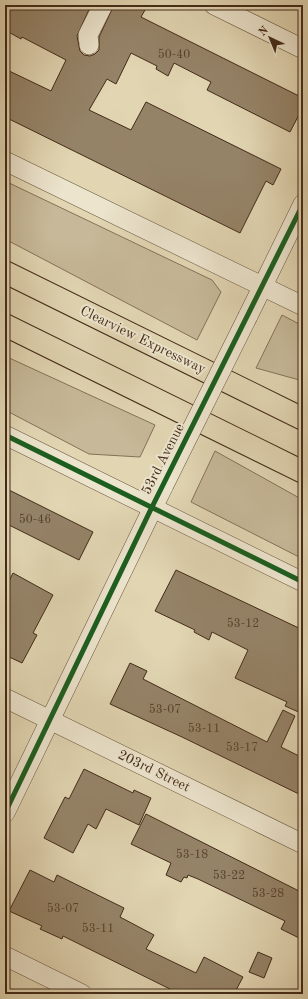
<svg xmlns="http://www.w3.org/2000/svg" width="308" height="999" font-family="'Old Standard TT',serif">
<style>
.green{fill:#c6b898;stroke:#847258}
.building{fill:#958368;stroke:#432b18}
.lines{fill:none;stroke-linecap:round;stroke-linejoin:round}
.minor-casing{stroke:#6a563e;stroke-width:20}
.highway-casing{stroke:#432b18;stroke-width:24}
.minor{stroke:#ece4cd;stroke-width:19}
.highway{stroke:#e1d5b2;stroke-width:22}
.minor-bridge-casing{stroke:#6a563e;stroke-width:20;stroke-linecap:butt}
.minor-bridge{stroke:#ece4cd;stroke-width:19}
.cycleway-casing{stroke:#ece4cd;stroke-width:8}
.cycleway{stroke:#1b5e20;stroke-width:5}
.labels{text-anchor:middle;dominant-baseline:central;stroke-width:4;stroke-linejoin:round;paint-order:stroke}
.number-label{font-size:12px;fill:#58412c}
.street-label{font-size:14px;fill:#432b18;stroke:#ece4cd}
</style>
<rect width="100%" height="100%" fill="#e1d5b2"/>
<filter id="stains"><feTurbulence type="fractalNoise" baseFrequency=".005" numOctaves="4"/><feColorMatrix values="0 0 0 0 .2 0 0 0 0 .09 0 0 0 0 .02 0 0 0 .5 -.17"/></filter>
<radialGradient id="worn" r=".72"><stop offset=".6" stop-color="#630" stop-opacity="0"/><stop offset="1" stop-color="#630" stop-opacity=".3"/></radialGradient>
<g class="green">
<polygon points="5,181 212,280 221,292 197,340 5,239"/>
<polygon points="282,315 303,326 303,381 256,368"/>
<polygon points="5,356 155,425 140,457 89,454 5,410"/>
<polygon points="215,451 303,500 303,559 191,502"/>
</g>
<g class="building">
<polygon points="5,5 91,5 77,36 80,51 84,55 90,56 95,54 99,50 99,37 114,5 135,5 145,10 141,17 303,98 303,107 290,132 207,90 211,82 174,63 168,76 156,69 157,66 131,53 116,84 107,79 89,110 131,130 146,102 281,169 273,185 266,181 240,233 5,117 5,69 51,91 66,60 22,37 21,39 5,30"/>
<polygon points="5,488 93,532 79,560 5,523"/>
<polygon points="176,570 303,630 303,714 285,706 287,702 235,678 248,650 212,632 209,640 194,632 195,630 155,611"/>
<polygon points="13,573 53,595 33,633 37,635 22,663 5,655 5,589"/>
<polygon points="130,663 147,671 143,679 267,742 283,710 295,716 281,747 303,758 303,796 182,737 110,704"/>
<polygon points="84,769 133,793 134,790 151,798 139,825 106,809 96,829 88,824 73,853 44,838 65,797 69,799"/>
<polygon points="146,814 303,893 303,940 281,929 285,921 198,879 188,875 187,878 184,877 181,882 166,875 171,863 131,844"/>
<polygon points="30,870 54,882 57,875 124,908 120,917 154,935 146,949 196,973 204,957 243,977 234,994 180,994 63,936 62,939 40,929 42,926 9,911"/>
<polygon points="258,952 272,958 264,978 249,972"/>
</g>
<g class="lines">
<g class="minor-casing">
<g id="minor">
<polyline points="214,5 303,49"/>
<polyline points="89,45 88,35 103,5"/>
<polyline points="5,161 303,306"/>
<polyline points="248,316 303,204"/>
<polyline points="5,435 303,582"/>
<polyline points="5,698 303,844"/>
<polyline points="5,813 164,485"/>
<polyline points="5,956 82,994"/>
</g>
</g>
<g class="highway-casing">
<g id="highway">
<polyline points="5,272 303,419"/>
<polyline points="5,325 303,472"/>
</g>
</g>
<use href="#minor" class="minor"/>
<use href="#highway" class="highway"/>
<g class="minor-bridge-casing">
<polyline id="minor-bridge" points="164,485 248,316"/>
</g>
<use href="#minor-bridge" class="minor-bridge"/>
<g class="cycleway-casing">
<g id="cycleway">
<polyline points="5,435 303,582"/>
<polyline points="5,813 152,507 303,204"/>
</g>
</g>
<use href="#cycleway" class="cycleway"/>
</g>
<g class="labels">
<g class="number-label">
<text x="174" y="55">50-40</text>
<text x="35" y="520">50-46</text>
<text x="243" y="624">53-12</text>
<text x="165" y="710">53-07</text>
<text x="204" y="729">53-11</text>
<text x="242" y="748">53-17</text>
<text x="192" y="855">53-18</text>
<text x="229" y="876">53-22</text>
<text x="268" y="894">53-28</text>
<text x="63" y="909">53-07</text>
<text x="98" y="929">53-11</text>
</g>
<g class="street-label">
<text transform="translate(143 340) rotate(26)">Clearview Expressway</text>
<text transform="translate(163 459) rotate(-63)">53rd Avenue</text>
<text transform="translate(154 771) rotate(26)">203rd Street</text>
</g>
</g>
<rect width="308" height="999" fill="none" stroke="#e1d5b2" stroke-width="20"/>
<rect x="6" y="6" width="296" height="987" fill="none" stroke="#432b18" stroke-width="2"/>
<rect x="10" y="10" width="288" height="979" fill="none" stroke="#432b18"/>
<g transform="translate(270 38) rotate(316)" stroke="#ece4cd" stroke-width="3" paint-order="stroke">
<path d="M0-3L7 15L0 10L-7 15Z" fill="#432b18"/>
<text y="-6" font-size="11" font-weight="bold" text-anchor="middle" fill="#432b18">N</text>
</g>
<rect width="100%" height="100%" filter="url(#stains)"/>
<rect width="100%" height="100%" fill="url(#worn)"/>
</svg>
